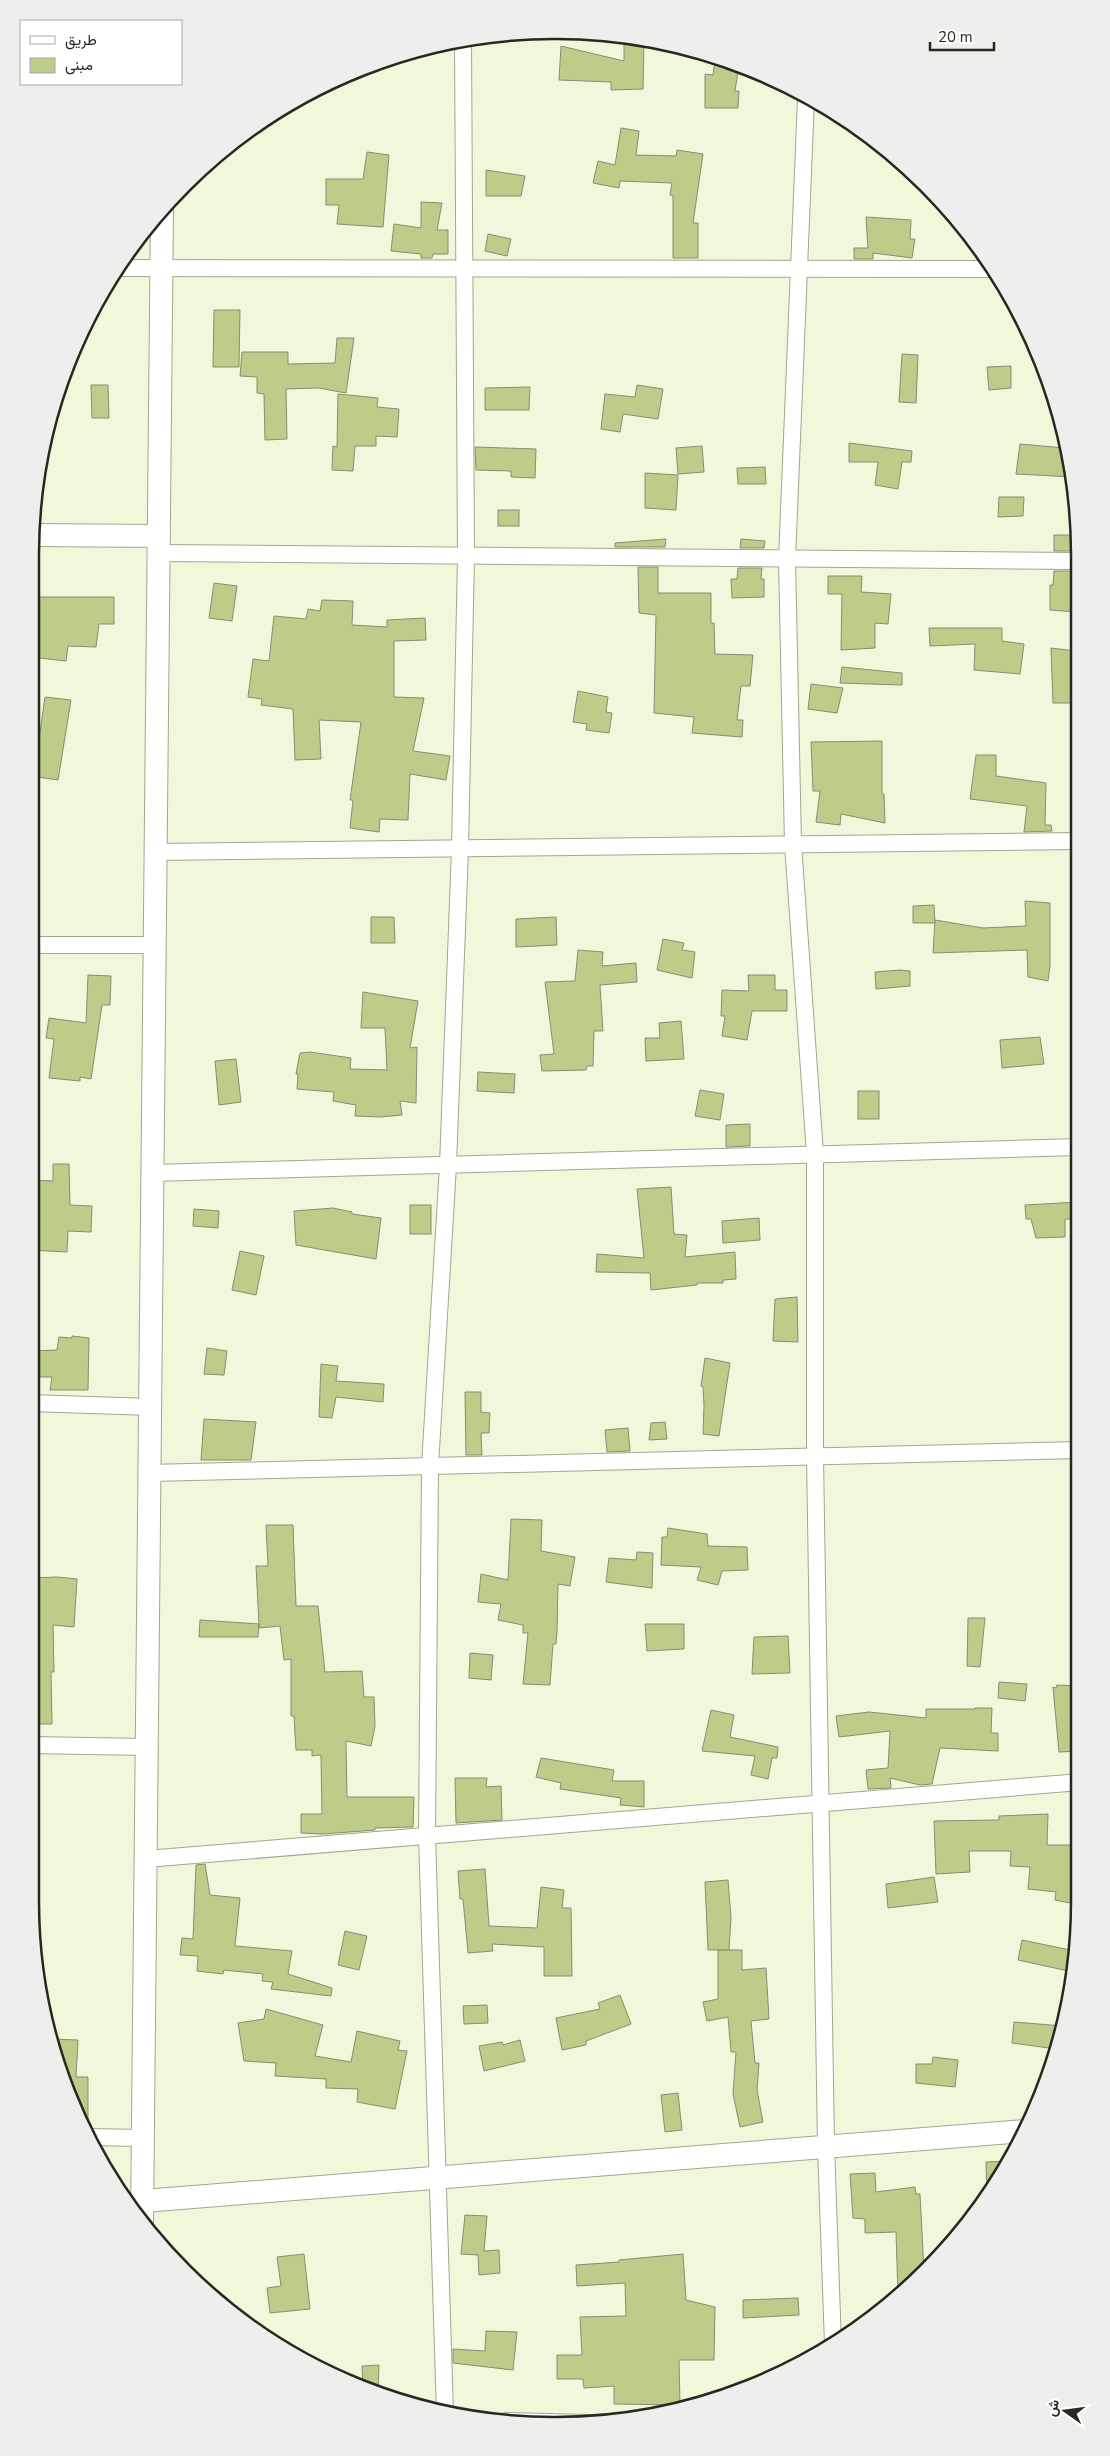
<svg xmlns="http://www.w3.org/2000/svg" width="1110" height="2456" font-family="'Nunito Sans',Vazirmatn,sans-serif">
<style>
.building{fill:#bccd8a;stroke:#868d73}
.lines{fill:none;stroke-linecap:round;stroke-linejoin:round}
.street-casing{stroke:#a0a88d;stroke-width:18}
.secondary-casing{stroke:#a0a88d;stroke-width:24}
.street{stroke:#fff;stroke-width:16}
.secondary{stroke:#fff;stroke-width:22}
.rim{fill:none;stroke:#27291f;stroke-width:2.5}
</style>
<rect width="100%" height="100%" fill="#f0f8db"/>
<g class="building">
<polygon points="624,37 644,39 643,89 611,90 611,82 559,80 561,46 624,61"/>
<polygon points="715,60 739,65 735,91 739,91 738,108 705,108 705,74 713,75"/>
<polygon points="621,128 639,131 636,155 676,156 677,150 703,154 693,223 698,223 698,258 673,258 673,196 670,195 672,183 620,181 619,188 593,183 598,161 615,165"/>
<polygon points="367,152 389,155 383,227 337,224 339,205 326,205 326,179 363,179"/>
<polygon points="486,170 525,176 521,196 486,196"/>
<polygon points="421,202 442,203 437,230 448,230 448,254 433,254 432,258 421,258 421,254 391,251 394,224 421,228"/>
<polygon points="866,217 911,220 910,239 915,239 912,258 873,253 873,259 854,259 854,248 868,248"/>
<polygon points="488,234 511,239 507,256 485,251"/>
<polygon points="214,310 240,310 239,367 213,367"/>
<polygon points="337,338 354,338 346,393 319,388 286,389 287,439 265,440 264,394 257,393 257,377 240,376 242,352 288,352 288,364 335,363"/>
<polygon points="902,354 918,355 916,403 899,402"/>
<polygon points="1011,366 1011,388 989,390 987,367"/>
<polygon points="91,385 108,385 109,418 92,418"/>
<polygon points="637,385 663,389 658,419 623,414 620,432 601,429 605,394 635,397"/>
<polygon points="530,387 529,410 485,410 485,388"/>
<polygon points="338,394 378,398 377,407 399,409 397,437 376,436 376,446 355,446 353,471 332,470 333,446 337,447"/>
<polygon points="849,443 912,451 911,462 902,462 898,489 875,485 878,462 849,462"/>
<polygon points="1020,444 1065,448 1073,477 1016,474"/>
<polygon points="702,446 704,472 678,474 676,448"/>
<polygon points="475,447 536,449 535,478 511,477 511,471 476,470"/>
<polygon points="765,467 766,484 738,484 737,468"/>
<polygon points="645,473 678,475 676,510 645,508"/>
<polygon points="999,497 1024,497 1023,516 998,517"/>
<rect x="498" y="510" width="21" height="16"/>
<rect x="1054" y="535" width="22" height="16"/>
<polygon points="666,539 665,547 615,547 615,543"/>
<polygon points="741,539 765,541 764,548 740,548"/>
<polygon points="638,567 658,567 658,593 711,593 711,623 714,623 715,654 753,655 750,686 741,686 737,720 743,720 742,737 692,733 694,717 654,713 656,615 639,613"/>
<polygon points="738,568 762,568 761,579 764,579 764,597 732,598 731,579 737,579"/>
<polygon points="1054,571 1076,571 1076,612 1050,610 1050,585 1053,585"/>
<polygon points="828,576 862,576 861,592 891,594 888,624 875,623 875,648 841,650 842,594 828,594"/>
<polygon points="214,583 237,586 232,621 209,618"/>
<polygon points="30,597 114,597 114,624 99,624 96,647 68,646 66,661 30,657"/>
<polygon points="322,600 353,601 352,625 387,627 387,620 425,618 426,640 394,641 394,697 424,698 413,751 450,756 446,780 410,774 408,820 380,819 379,832 350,828 353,800 350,800 361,722 319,720 321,759 295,760 293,709 261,705 262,699 248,697 253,659 269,661 274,616 306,619 308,609 320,611"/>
<polygon points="929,628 1002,628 1002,641 1024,644 1020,674 974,670 975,644 930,646"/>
<polygon points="1051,648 1076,651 1075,703 1053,703"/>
<polygon points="842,667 902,673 902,685 840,683"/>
<polygon points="811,684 843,688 837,713 808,709"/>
<polygon points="578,691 608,697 606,712 612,713 609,733 586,730 587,724 573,722"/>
<polygon points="45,697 71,700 58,780 30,776 30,739 39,740"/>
<polygon points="882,741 882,794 884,794 885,823 841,814 840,825 816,822 820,791 813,791 811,742"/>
<polygon points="976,755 996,755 996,776 1046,783 1045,825 1051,825 1052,831 1024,832 1027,806 970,799"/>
<polygon points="1025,901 1050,903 1050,966 1048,981 1028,977 1027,950 933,953 935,920 983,928 1026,926"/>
<polygon points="934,905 935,923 913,923 913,906"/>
<polygon points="371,917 394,917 395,943 371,943"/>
<polygon points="556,917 557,945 516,947 516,919"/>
<polygon points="663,939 684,943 682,950 695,952 692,978 657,970"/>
<polygon points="578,950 603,952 602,966 636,963 637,982 600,985 603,1031 594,1031 593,1066 587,1066 586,1070 542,1071 540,1055 554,1054 545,982 575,981"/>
<polygon points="900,970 910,971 910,986 876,989 875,972"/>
<polygon points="88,975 111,976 110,1005 102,1005 91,1079 80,1077 80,1081 49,1078 54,1039 46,1038 49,1018 86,1023"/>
<polygon points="748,975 775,975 775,990 787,990 787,1011 752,1011 747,1040 722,1036 725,1016 721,1016 722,990 749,991"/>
<polygon points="363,992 418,1001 410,1048 417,1047 416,1103 400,1101 402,1115 380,1117 355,1116 356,1105 333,1101 334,1092 297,1089 298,1074 296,1074 300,1053 310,1052 351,1058 350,1069 387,1070 385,1028 361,1028"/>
<polygon points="681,1021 684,1059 646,1061 645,1038 660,1038 659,1023"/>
<polygon points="1040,1037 1044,1064 1002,1068 1000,1040"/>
<polygon points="236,1059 241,1102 219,1105 215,1061"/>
<polygon points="478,1072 515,1074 514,1093 477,1091"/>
<polygon points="700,1090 724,1094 720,1120 695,1116"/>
<rect x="858" y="1091" width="21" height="28"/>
<polygon points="750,1124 750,1146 726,1147 726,1125"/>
<polygon points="53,1164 69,1164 70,1205 92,1206 91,1232 68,1231 67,1252 30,1250 30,1180 53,1181"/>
<polygon points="671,1187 674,1234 687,1235 685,1257 735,1252 736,1279 723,1280 723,1283 697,1283 697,1285 651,1290 650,1273 596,1272 597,1254 644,1258 637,1189"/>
<polygon points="1078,1202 1078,1219 1065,1219 1065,1237 1036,1238 1031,1219 1026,1219 1025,1205"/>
<rect x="410" y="1205" width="21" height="29"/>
<polygon points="333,1208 352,1212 352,1214 381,1218 376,1259 296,1245 294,1211"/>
<polygon points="194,1209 219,1211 218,1228 193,1226"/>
<polygon points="759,1218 760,1240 723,1243 722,1221"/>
<polygon points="240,1251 264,1256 256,1295 232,1290"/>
<polygon points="797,1297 798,1342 773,1341 775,1299"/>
<polygon points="72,1336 89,1338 88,1390 50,1390 52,1377 30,1377 30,1351 57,1350 59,1337 72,1338"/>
<polygon points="207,1348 227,1351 224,1375 204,1374"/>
<polygon points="705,1358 730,1363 719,1436 703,1434 704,1405 703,1387 701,1386"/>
<polygon points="321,1364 338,1366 336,1381 384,1384 383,1402 336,1397 332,1418 319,1417"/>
<polygon points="465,1392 481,1392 481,1412 490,1413 489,1433 481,1433 482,1455 466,1455"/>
<polygon points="204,1419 256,1422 251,1460 201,1460"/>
<polygon points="665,1422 667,1439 649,1440 651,1423"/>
<polygon points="628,1428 630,1451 607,1452 605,1430"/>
<polygon points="511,1519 542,1520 541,1551 575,1557 570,1586 558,1584 557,1631 556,1644 553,1644 550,1685 523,1684 528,1633 523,1633 523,1625 498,1620 501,1604 478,1602 481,1574 508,1580"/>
<polygon points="266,1525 293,1525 296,1606 318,1606 325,1672 362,1671 364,1697 374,1697 375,1726 371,1746 346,1741 347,1797 414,1797 413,1827 375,1828 375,1830 323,1834 301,1833 301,1814 322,1814 321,1755 312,1756 312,1750 296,1750 294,1716 291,1716 291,1659 284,1660 280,1626 259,1628 259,1624 258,1637 199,1637 200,1620 259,1624 256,1566 268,1566"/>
<polygon points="668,1528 707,1534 708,1546 747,1547 748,1570 722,1571 718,1585 697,1580 701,1567 661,1565 662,1537 667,1537"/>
<polygon points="637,1552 653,1553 652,1588 606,1582 609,1558 636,1560"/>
<polygon points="57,1577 77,1579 74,1627 53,1625 54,1672 51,1672 52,1724 30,1724 30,1578"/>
<polygon points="968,1618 985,1618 980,1667 967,1666"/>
<polygon points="645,1624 684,1624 684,1649 647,1651"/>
<polygon points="788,1636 790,1673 752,1674 754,1637"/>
<polygon points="470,1653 493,1655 491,1680 469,1678"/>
<polygon points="999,1682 1027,1684 1025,1701 998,1698"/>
<polygon points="1057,1685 1079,1686 1080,1751 1059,1752 1053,1687 1056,1688"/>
<polygon points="975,1708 992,1708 991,1733 998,1733 998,1751 940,1748 932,1784 920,1785 890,1778 891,1788 868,1789 866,1770 888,1768 890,1731 839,1737 836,1716 869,1712 926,1718 926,1709 975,1709"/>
<polygon points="711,1710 734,1715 730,1737 778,1747 777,1758 772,1758 768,1779 751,1775 755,1756 702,1751"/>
<polygon points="541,1758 614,1770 612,1781 644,1781 644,1807 620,1805 621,1798 560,1789 561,1783 536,1777"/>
<polygon points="455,1778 487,1778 486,1787 501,1786 502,1820 456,1823"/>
<polygon points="1048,1814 1047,1845 1080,1845 1080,1905 1055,1900 1056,1892 1028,1889 1030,1867 1010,1866 1011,1851 969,1851 970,1872 936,1874 934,1821 999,1820 999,1816"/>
<polygon points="205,1864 210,1895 240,1898 235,1946 292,1951 288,1974 332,1988 331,1996 271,1989 273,1982 262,1981 263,1974 224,1970 223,1974 197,1971 198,1956 180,1955 182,1938 193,1939 196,1865"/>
<polygon points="485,1869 489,1926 537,1928 541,1887 564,1890 562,1908 571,1908 572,1976 544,1976 544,1947 492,1944 493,1951 468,1953 463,1899 460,1899 458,1871"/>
<polygon points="934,1877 938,1902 888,1908 886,1884"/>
<polygon points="728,1880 731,1918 729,1950 708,1950 705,1882"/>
<polygon points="345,1931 367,1936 359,1970 338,1965"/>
<polygon points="1022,1940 1075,1951 1073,1972 1018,1960"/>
<polygon points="718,1950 742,1950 742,1970 766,1968 769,2019 751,2021 755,2063 759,2063 757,2090 763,2122 740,2127 733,2094 736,2052 731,2052 728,2017 707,2021 703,2002 718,1999"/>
<polygon points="620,1995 631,2024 586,2041 586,2045 562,2050 556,2018 600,2009 598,2003"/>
<polygon points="487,2005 488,2023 464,2024 463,2006"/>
<polygon points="266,2009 323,2025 315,2056 351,2062 357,2031 400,2041 398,2050 407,2051 395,2109 357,2102 358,2089 326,2088 326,2079 275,2076 276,2063 244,2061 238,2023 264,2019"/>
<polygon points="1014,2022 1063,2026 1056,2049 1012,2043"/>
<polygon points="50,2039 78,2040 76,2077 88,2077 88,2127 84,2128 58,2070"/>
<polygon points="520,2040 525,2061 484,2071 479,2046 502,2042 503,2045"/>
<polygon points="933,2057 958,2060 955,2087 916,2083 916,2064 932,2064"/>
<polygon points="678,2093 682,2130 665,2132 661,2095"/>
<polygon points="1008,2161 992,2192 987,2199 986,2162"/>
<polygon points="875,2173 876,2192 915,2187 916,2194 920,2194 924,2271 898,2295 896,2232 865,2233 865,2219 853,2218 850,2174"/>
<polygon points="465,2215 487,2216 484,2251 499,2250 500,2273 479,2275 478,2255 461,2254"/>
<polygon points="304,2254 310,2309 270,2313 267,2288 281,2286 277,2257"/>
<polygon points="683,2254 686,2300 715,2307 714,2360 679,2360 680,2405 614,2404 614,2386 584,2388 583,2379 557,2379 557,2355 582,2355 580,2317 626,2316 625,2283 577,2286 576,2265 619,2262 619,2260"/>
<polygon points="798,2298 799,2315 743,2318 743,2300"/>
<polygon points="486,2331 517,2332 513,2370 453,2363 453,2349 485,2351"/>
<polygon points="379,2365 378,2395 363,2388 362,2366"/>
</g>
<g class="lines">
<g class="street-casing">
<g id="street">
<polyline points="806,99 787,559 793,844 815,1154 815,1456 826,2146 833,2345"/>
<polyline points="116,268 991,269"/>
<polyline points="159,553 1076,561"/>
<polyline points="156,852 1077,841"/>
<polyline points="30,945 155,945"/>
<polyline points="153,1173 1078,1147"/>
<polyline points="30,1403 151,1407"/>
<polyline points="150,1473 1079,1450"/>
<polyline points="30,1745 147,1747"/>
<polyline points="146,1859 1080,1782"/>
<polyline points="88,2137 143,2138"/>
<polyline points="445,2414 427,1836 430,1466 448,1165 460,849 466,556 463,39"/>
<polyline points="506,2421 587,2423"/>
</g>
</g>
<g class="secondary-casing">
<g id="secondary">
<polyline points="32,535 159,536"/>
<polyline points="143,2201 1025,2131"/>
<polyline points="142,2222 162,210"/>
</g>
</g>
<use href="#street" class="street"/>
<use href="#secondary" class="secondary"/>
</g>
<path d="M0 0H1110V2456H0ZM555 39H555A516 516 0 0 1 1071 555V1901A516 516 0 0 1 555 2417H555A516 516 0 0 1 39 1901V555A516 516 0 0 1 555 39Z" fill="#eeeeed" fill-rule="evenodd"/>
<path class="rim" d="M555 39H555A516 516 0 0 1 1071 555V1901A516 516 0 0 1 555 2417H555A516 516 0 0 1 39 1901V555A516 516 0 0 1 555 39Z"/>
<rect x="20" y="20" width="162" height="65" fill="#ffffff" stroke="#a9a9a5"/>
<rect x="30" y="36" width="25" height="8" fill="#ffffff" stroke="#a9a9a5"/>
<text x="65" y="45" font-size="15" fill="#27291f">طريق</text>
<rect x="30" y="58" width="25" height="15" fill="#bccd8a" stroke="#a9a9a5"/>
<text x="65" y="70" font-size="15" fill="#27291f">مبنى</text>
<g transform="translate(1065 2411) rotate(284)" stroke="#ffffff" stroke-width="4" paint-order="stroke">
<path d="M0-4L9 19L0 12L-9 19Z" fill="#27291f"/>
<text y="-8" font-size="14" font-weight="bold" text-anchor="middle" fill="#27291f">ش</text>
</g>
<path d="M930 42v8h64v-8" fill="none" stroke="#27291f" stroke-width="2.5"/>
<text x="938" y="42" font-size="15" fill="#27291f" stroke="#ffffff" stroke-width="4" paint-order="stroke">20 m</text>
</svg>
